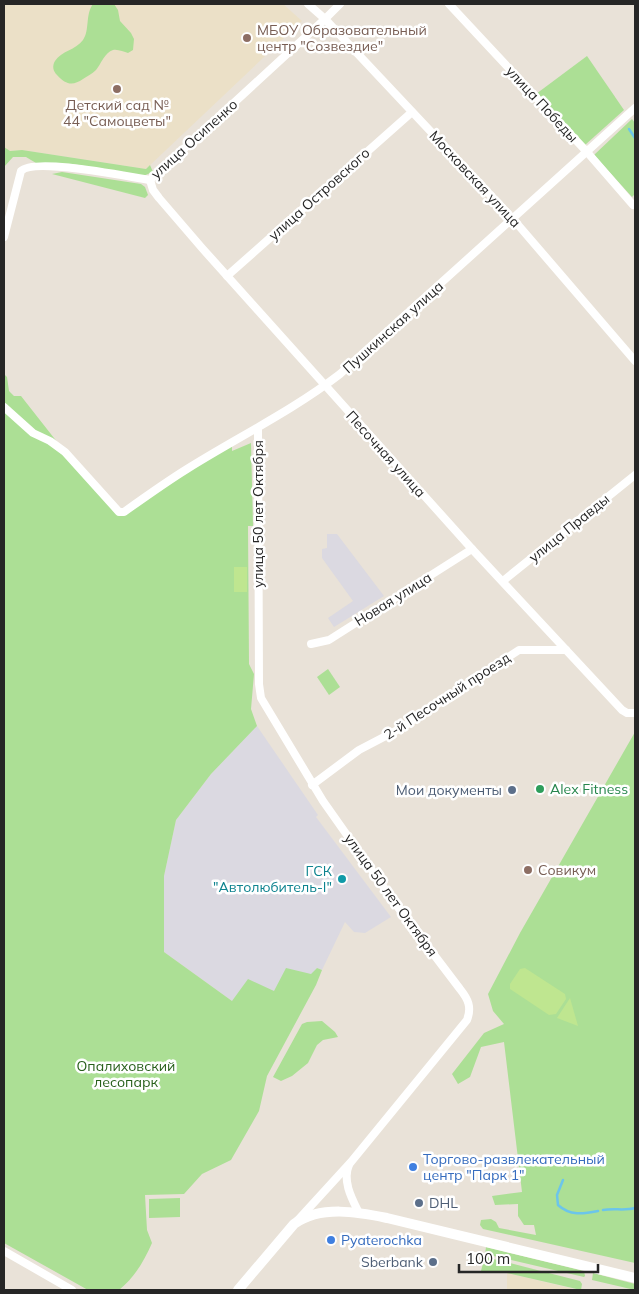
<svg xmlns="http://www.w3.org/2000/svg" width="639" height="1294" font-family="Mulish,sans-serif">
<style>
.industrial{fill:#dbd9e1}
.education{fill:#ebe0c7}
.green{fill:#acdf95}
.pitch{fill:#bfe690}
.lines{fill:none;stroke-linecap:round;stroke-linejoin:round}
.stream{stroke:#6cc5ea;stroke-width:2.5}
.minor{stroke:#fff;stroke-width:8}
.tertiary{stroke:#fff;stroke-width:10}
.education-dot{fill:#8d6e63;stroke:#fff;stroke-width:2}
.leisure-dot{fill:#2e9e5b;stroke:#fff;stroke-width:2}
.service-dot{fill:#5c6f8a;stroke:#fff;stroke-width:2}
.culture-dot{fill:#0f9aa8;stroke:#fff;stroke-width:2}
.shop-dot{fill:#3f7fe0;stroke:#fff;stroke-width:2}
.labels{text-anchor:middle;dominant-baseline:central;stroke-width:5;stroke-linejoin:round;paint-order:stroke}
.education-label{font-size:14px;fill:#785e54;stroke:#fff;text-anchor:start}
.street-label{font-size:14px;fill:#262626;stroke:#fff}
.leisure-label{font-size:14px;fill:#27864d;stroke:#fff;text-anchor:start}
.service-label{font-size:14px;fill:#4e5e75;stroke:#fff;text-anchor:end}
.culture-label{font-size:14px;fill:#0d838f;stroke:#fff;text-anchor:end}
.park-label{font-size:14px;fill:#275f1a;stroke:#fff}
.shop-label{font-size:14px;fill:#366cbe;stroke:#fff;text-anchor:start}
</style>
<rect width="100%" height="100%" fill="#e9e2d8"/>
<g class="industrial">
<polygon points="327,534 337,534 384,596 334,627 328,618 353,601 322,558 322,549 327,548"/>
<polygon points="257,726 318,815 316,817 391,917 365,933 354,932 345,922 322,970 317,968 312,974 274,991 232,1001 164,952 164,876 176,820 211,774"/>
</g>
<g class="education">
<polygon points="4,4 283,4 302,21 146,169 22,150 9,151 4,147"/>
<polygon points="507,1273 578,1290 507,1290"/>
</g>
<g class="green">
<path d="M93 4H114L118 10 120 21 131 33 134 39 133 50 128 53C124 52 118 49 113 50 105 52 101 64 96 70 92 74 87 76 83 79 73 86 66 85 57 75 53 71 52 66 55 61 61 51 76 50 83 40 90 30 85 15 93 4Z"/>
<polygon points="587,56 624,110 585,145 536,94"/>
<polygon points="632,119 635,123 635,194 632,197 594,155"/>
<polygon points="4,147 10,151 22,150 146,169 150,165 153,172 143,176 73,164 36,163 26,157 13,157 4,167"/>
<polygon points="62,172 141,184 145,187 148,195 145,198 52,174"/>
<path d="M4 374 7 377 9 391 14 396H21L65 452 119 512 232 443V451L251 443 253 526H248L249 664 254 674 251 709 257 726 211 774 176 820 164 876V952L232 1001 248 979 274 991 286 968 311 974 317 968 322 970 316 985 267 1076 259 1111 231 1160 202 1174 184 1194 145 1195 147 1230 152 1243C144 1261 135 1277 119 1290H88L4 1243Z"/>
<polygon points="328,669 340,687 329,695 317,677"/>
<polygon points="635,732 635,1263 483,1229 480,1225 481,1220 491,1219 496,1222 499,1228 536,1235 534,1225 524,1225 518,1216 518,1204 495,1205 492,1196 522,1192 504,1042 481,1047 470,1077 458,1084 452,1074 484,1033 504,1024 493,1011 488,994 520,933"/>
<polygon points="322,1021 335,1032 338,1037 323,1040 317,1045 308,1063 292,1076 281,1081 273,1077 302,1024 307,1022"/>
<polygon points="180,1198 180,1217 149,1218 149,1199"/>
<polygon points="486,1247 584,1271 585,1276 584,1277 485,1254"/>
<polygon points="486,1257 580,1281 582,1284 581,1290 507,1273 481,1271 484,1259"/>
<polygon points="593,1273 635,1284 635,1290 592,1280"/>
</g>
<g class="pitch">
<rect x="234" y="567" width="13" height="25"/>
<polygon points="525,968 565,994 566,999 556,1014 549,1015 510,989 510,984 520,969"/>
<polygon points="570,998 578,1026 557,1018"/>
</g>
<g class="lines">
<g class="stream">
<polyline points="629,129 635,138"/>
<path d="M563 1180 557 1195 558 1205C570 1216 583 1214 598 1211"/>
<path d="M603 1210C614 1208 625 1211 635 1208"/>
</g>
<g class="minor">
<polyline points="308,4 325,19 513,219 635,361"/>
<polyline points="449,4 587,152 633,205"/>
<polyline points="150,180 153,190 159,198 202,248 472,549 622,710 627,713 635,713"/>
<polyline points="150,180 325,19 340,4"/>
<path d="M4 237 21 171C34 157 129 177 150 180"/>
<polyline points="227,276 412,112"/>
<path d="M4 407 33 433 50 441 65 452 119 512H124C145 497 166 482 187 469 238 437 292 411 340 374L635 108"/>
<path d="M258 429 259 684 261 698 323 801 397 906 460 989C468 999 472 1007 467 1020L351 1162 298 1220"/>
<polyline points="503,581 635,475"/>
<polyline points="311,644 329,640 472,549"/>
<polyline points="312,785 359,750 403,727 519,650 566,650"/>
<path d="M349 1165C342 1181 352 1199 359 1213"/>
<polyline points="4,1251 72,1290"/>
</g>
<path class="tertiary" d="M238 1290 294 1224C321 1205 358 1212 387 1218L635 1278"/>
</g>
<g class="education-dot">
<circle cx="247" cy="38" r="5"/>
<circle cx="117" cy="89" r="5"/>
<circle cx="528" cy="870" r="5"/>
</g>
<circle class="leisure-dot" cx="540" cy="789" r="5"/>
<g class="service-dot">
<circle cx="512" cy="790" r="5"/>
<circle cx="419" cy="1203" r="5"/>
<circle cx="433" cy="1262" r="5"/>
</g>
<circle class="culture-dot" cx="342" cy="879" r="5"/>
<g class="shop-dot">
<circle cx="413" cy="1167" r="5"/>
<circle cx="331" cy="1240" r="5"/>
</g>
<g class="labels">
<g class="education-label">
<text x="257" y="30">МБОУ Образовательный<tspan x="257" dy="16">центр "Созвездие"</tspan></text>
<text x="117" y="105" text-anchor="middle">Детский сад №<tspan x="117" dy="16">44 "Самоцветы"</tspan></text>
<text x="538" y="870">Совикум</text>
</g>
<g class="street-label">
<text transform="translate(542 104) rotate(47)">улица Победы</text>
<text transform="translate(194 139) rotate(-42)">улица Осипенко</text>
<text transform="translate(475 179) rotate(47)">Московская улица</text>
<text transform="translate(319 194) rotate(-42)">улица Островского</text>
<text transform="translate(393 327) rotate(-42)">Пушкинская улица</text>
<text transform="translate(386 454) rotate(48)">Песочная улица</text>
<text transform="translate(258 514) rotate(-90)">улица 50 лет Октября</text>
<text transform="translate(569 528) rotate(-39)">улица Правды</text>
<text transform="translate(393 599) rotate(-32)">Новая улица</text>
<text transform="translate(447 696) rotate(-33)">2-й Песочный проезд</text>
<text transform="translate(391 895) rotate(54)">улица 50 лет Октября</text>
</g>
<g class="leisure-label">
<text x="550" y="789">Alex Fitness</text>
</g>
<g class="service-label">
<text x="502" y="790">Мои документы</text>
<text x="429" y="1203" text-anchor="start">DHL</text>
<text x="423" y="1262">Sberbank</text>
</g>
<g class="culture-label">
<text x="332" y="871">ГСК<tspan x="332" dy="16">"Автолюбитель-I"</tspan></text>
</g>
<g class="park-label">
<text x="126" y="1066">Опалиховский<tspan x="126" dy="16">лесопарк</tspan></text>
</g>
<g class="shop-label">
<text x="423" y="1159">Торгово-развлекательный<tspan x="423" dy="16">центр "Парк 1"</tspan></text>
<text x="341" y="1240">Pyaterochka</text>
</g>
</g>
<rect width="639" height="1294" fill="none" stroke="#262626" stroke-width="10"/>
<path d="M459 1264v8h139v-8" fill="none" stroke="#262626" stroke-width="2.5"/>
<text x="466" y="1264" font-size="15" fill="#262626" stroke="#ffffff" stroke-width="4" paint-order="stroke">100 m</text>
</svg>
